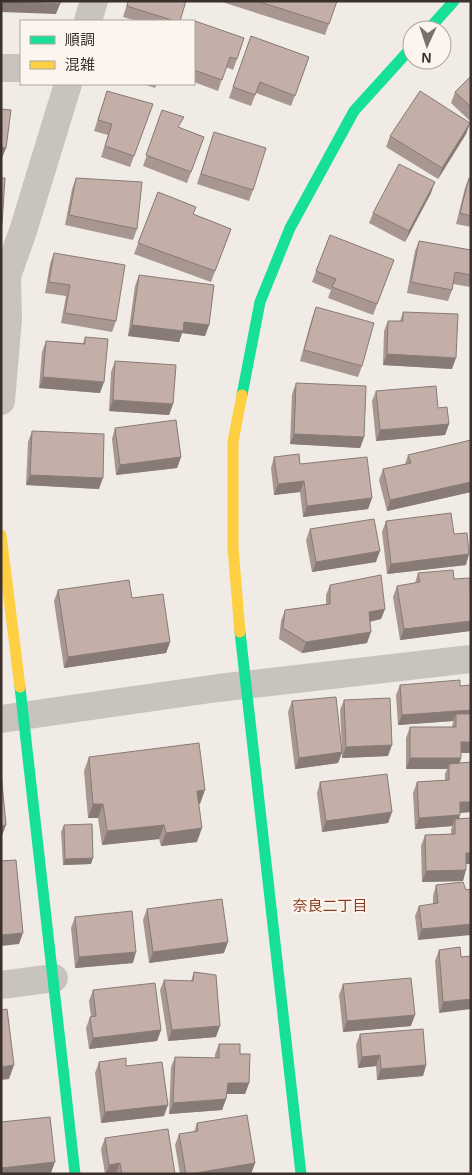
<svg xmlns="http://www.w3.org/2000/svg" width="472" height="1175" font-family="Helvetica,'Noto Sans JP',sans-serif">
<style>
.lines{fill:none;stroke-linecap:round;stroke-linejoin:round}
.street{stroke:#c9c3be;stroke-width:28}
.fast{stroke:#16e098;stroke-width:11}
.slow{stroke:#ffcf43;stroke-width:11}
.wall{fill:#a89690}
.shaded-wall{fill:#887a75}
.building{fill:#c3afa7;stroke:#887a75}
.labels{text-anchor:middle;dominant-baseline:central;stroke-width:4;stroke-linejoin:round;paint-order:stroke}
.neighbourhood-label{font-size:15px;fill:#8c3b22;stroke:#fbf5ee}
</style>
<rect width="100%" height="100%" fill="#f0ebe5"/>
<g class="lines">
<g class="street">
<polyline points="88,21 94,1"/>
<polyline points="1,68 21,68"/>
<polyline points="1,401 8,319 7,276 23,231 68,84"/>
<polyline points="1,719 218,688 471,659"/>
<polyline points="1,985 54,978"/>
</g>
<g class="fast">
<polyline points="428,30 454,1"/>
<polyline points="242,395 260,302 290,228 354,111 412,47"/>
<polyline points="240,632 301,1174"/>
<polyline points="20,687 75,1174"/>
</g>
<g class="slow">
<polyline points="1,535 20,687"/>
<polyline points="240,632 233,548 233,442 242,395"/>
</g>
</g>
<g class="wall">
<polygon points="128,1 180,21 137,21 123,17"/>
<polygon points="219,1 337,1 325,35"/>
<polygon points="194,21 237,59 233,70 226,67 218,91 194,82"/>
<polygon points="251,36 309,57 291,106 256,93 251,106 229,98"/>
<polygon points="471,76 471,122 451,103 455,92"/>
<polygon points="143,84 157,84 155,88"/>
<polygon points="107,91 153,104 130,167 101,157 108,135 94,131"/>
<polygon points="162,110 180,128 204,137 187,183 143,166"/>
<polygon points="470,123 466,134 438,179 386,147 390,136"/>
<polygon points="214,132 253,190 249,201 197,184"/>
<polygon points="76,178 137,229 133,240 65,225 72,189"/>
<polygon points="469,178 471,178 471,227 456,224 465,188"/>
<polygon points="158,192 193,214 231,229 211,282 134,254"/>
<polygon points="431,193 405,242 369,223 373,213"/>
<polygon points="330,235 394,260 373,315 328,298 331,290 312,282"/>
<polygon points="419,241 471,250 470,287 453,284 452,290 448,301 407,293 415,251"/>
<polygon points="54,253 116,321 112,332 61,323 66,296 45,293 50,264"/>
<polygon points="139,275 209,325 205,336 182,333 179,342 128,336 135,286"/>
<polygon points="316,307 362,366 358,377 300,361 312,318"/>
<polygon points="403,312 452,369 383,365 384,331 388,321 400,321"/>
<polygon points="85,337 100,393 39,388 42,352 46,341 83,343"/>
<polygon points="115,361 173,404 169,415 109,411 111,372"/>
<polygon points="296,383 364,437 360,448 290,444 292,394"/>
<polygon points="376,391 438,408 449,424 445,435 376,441 372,401"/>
<polygon points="115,428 181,457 177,468 116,475 112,439"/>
<polygon points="32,431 99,489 26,485 28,442"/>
<polygon points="471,440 471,492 387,511 379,480 383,469 405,464 408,455"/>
<polygon points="274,457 300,464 372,498 368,509 303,517 300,492 274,495 271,468"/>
<polygon points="386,521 454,534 466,565 387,574 382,532"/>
<polygon points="310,529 376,562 312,572 306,540"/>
<polygon points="418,573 454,579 470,631 400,640 393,597 397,586 415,583"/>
<polygon points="330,585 385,609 381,619 370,622 367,643 302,653 279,639 281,621 285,610 326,604 326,595"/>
<polygon points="58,590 132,598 170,642 166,653 64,668 54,601"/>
<polygon points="400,685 460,686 471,753 461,753 461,758 460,763 471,762 471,812 460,813 459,819 471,864 466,864 463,881 422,882 421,846 425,835 451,834 451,830 452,826 415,829 413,793 417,782 445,780 445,774 447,769 406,769 406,738 410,727 452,727 453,721 398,725 396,695"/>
<polygon points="344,700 388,756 342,758 342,753 338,763 295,769 288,712 292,701 342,750 340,710"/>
<polygon points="89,757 200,804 199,804 197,842 161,846 159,839 102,845 98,818 88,818 84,771"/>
<polygon points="320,782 392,812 388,823 322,832 317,793"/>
<polygon points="64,825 91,864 63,865 61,832"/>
<polygon points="436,885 466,890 418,940 415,916 419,906 433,904 433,896"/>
<polygon points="147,909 224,953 149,963 143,920"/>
<polygon points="75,917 133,963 75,968 71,928"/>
<polygon points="439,950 461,957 439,1013 435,961"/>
<polygon points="194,972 216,1037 168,1041 160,990 164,980 191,981"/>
<polygon points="343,984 411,1026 343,1032 339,995"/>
<polygon points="93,990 161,1030 157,1041 89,1049 86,1028 90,1017 91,1017 89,1001"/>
<polygon points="360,1034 426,1065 423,1076 377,1080 376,1066 358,1068 356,1045"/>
<polygon points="219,1044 240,1054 249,1083 245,1094 227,1094 226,1099 222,1110 169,1114 171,1067 175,1057 215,1058 215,1054"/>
<polygon points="99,1062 126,1066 164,1116 101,1123 95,1073"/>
<polygon points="197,1123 255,1163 251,1174 180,1174 175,1145 179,1134 194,1132"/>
<polygon points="105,1138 175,1174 105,1174 101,1149"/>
</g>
<g class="shaded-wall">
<polygon points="1,1 60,4 56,14 1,12"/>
<polygon points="470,123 466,134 438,179 442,168"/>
<polygon points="1,147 6,148 2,158 1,158"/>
<polygon points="435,182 431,193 405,242 409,231"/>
<polygon points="184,322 209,325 205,336 182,333 179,342 128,336 132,325"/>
<polygon points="387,354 456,358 452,369 383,365"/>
<polygon points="43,377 104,382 100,393 39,388"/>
<polygon points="113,400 173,404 169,415 109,411"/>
<polygon points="449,424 445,435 376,441 380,430"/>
<polygon points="294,434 364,437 360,448 290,444"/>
<polygon points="181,457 177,468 116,475 120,465"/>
<polygon points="30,475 103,478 99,489 26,485"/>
<polygon points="304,481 300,492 274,495 278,484"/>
<polygon points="471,482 471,492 387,511 390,500"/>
<polygon points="372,498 368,509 303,517 307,506"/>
<polygon points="380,551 376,562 312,572 316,562"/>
<polygon points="469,554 466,565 387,574 391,564"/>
<polygon points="385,609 381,619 365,622 369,612"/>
<polygon points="471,621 470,631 400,640 404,629"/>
<polygon points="371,632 367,643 302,653 306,642"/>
<polygon points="170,642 166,653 64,668 68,657"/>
<polygon points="471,710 471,720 456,714 453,721 398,725 402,715"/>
<polygon points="461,742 471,742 471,753 457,753"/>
<polygon points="392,745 388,756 342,758 346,747"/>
<polygon points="342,752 338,763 295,769 299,758"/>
<polygon points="410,758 461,758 457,769 449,764 447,769 406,769"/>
<polygon points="205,790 200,804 192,805 197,791"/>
<polygon points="460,802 471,802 471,812 456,813"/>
<polygon points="93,804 103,804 98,818 88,818"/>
<polygon points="392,812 388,823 322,832 326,821"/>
<polygon points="460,815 457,826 455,819 452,826 415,829 419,818"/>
<polygon points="6,825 2,836 1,836 1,826"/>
<polygon points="164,825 159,839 102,845 107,831"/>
<polygon points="202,828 197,842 161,846 166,833"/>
<polygon points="466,853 471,853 471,864 462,864"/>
<polygon points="93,858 91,864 63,865 65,859"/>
<polygon points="466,870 463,881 422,882 426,871"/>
<polygon points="471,924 471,935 418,940 422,929"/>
<polygon points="23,933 19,944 1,946 1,935"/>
<polygon points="228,942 224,953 149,963 153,952"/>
<polygon points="136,952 133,963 75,968 79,957"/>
<polygon points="471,999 471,1009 439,1013 443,1002"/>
<polygon points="415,1015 411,1026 343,1032 347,1021"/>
<polygon points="220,1026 216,1037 168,1041 172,1030"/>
<polygon points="161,1030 157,1041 89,1049 93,1038"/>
<polygon points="380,1055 376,1066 358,1068 362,1057"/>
<polygon points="14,1065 9,1079 1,1080 1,1067"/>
<polygon points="426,1065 423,1076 377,1080 381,1069"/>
<polygon points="228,1083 249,1083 245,1094 224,1094"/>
<polygon points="226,1099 222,1110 169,1114 173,1103"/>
<polygon points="168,1105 164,1116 101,1123 105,1112"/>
<polygon points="55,1162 51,1173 42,1174 1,1174 1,1168"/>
<polygon points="120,1163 116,1174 106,1174 109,1165"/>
<polygon points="255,1163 251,1174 190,1174"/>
</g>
<g class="building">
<polygon points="5,1 60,1 60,4"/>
<polygon points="128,1 186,1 180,21 175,21 127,6"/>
<polygon points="257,1 337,1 329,24"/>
<polygon points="192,20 244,38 237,59 230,57 222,80 194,70 194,21 191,21"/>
<polygon points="251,36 309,57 295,96 260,82 255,95 233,87"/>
<polygon points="471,76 471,107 455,92"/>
<polygon points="107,91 153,104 134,156 105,146 112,124 98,120"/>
<polygon points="420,91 470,123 442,168 390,136"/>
<polygon points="1,109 11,110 6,148 1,147"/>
<polygon points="162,110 184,117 178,127 204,137 191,172 146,155"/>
<polygon points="214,132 266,148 253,190 201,174"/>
<polygon points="399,164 435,182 409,231 373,213"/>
<polygon points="1,178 5,178 2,224 1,224"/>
<polygon points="76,178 142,182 137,229 69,215"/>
<polygon points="469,178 471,178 471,216 460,213"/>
<polygon points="158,192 196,207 193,214 231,229 215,271 138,243"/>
<polygon points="330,235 394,260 377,304 332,287 336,279 316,271"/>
<polygon points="419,241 471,250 471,275 455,272 452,290 411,282"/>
<polygon points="54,253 125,265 116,321 65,313 70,285 49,282"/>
<polygon points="139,275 214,285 209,325 184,322 183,331 132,325"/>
<polygon points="316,307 374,323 362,366 304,350"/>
<polygon points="403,312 458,314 456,358 387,354 388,321 403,321"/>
<polygon points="85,337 108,339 104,382 43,377 46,341 85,344"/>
<polygon points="115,361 176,365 173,404 113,400"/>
<polygon points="296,383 366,386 364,437 294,434"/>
<polygon points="436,386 438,408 447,407 449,424 380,430 376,391"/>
<polygon points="176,420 181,457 120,465 115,428"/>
<polygon points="32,431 104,434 103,478 30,475"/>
<polygon points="471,440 471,482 390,500 383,469 411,463 408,455"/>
<polygon points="299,454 300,464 367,457 372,498 307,506 304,481 278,484 274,457"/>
<polygon points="451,513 454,534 467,533 469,554 391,564 386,521"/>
<polygon points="374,519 380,551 316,562 310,529"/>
<polygon points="453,570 454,579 470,578 471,621 404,629 397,586 420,582 418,573"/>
<polygon points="381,575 385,609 369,612 371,632 306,642 283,628 285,610 330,604 330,585"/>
<polygon points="129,580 132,598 163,594 170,642 68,657 58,590"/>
<polygon points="460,680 460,686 471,685 471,710 402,715 400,685"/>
<polygon points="336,697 342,752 299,758 292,701"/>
<polygon points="390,698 392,745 346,747 344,700"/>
<polygon points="456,714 471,714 471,742 461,742 461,758 410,758 410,727 456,727"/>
<polygon points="199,743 205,790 197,791 202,828 166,833 164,825 107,831 103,804 93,804 89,757"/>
<polygon points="471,762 471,802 460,802 460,815 419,818 417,782 449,780 449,764"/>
<polygon points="1,772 6,825 1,826"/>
<polygon points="387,774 392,812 326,821 320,782"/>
<polygon points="471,818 471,853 466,853 466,870 426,871 425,835 455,834 455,819"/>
<polygon points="92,824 93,858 65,859 64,825"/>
<polygon points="16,860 23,933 1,935 1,861"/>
<polygon points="463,882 466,890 471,889 471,924 422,929 419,906 438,903 436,885"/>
<polygon points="222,899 228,942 153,952 147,909"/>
<polygon points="132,911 136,952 79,957 75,917"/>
<polygon points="460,947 461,957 471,956 471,999 443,1002 439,950"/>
<polygon points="194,972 216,975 220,1026 172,1030 164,980 193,981"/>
<polygon points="411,978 415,1015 347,1021 343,984"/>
<polygon points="155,983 161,1030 93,1038 90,1017 96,1016 93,990"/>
<polygon points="7,1009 14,1065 1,1067 1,1010"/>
<polygon points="423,1029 426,1065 381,1069 380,1055 362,1057 360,1034"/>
<polygon points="219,1044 240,1044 240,1054 250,1054 249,1083 228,1083 226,1099 173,1103 175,1057 219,1058"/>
<polygon points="126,1058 126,1066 162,1062 168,1105 105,1112 99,1062"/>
<polygon points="247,1115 255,1163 190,1174 186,1174 179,1134 198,1131 197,1123"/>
<polygon points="50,1117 55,1162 1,1168 1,1122"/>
<polygon points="168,1129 175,1174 122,1174 120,1163 109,1165 105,1138"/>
</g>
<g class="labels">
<g class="neighbourhood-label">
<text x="330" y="905">奈良二丁目</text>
</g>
</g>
<rect width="472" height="1175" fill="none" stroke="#3b302b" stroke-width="5"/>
<rect x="20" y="20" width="175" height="65" fill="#fbf5ee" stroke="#aea6a0"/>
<rect x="30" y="36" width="25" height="8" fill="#16e098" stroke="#aea6a0"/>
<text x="65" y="45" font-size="15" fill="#3b302b">順調</text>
<rect x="30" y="61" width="25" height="8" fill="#ffcf43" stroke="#aea6a0"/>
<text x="65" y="70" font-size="15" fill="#3b302b">混雑</text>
<g transform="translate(427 45) rotate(183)"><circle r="24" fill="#fbf5ee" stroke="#aea6a0"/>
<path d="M0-4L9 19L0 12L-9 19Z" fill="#7a716c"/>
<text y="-8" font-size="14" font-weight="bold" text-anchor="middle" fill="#3b302b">N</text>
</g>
</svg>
